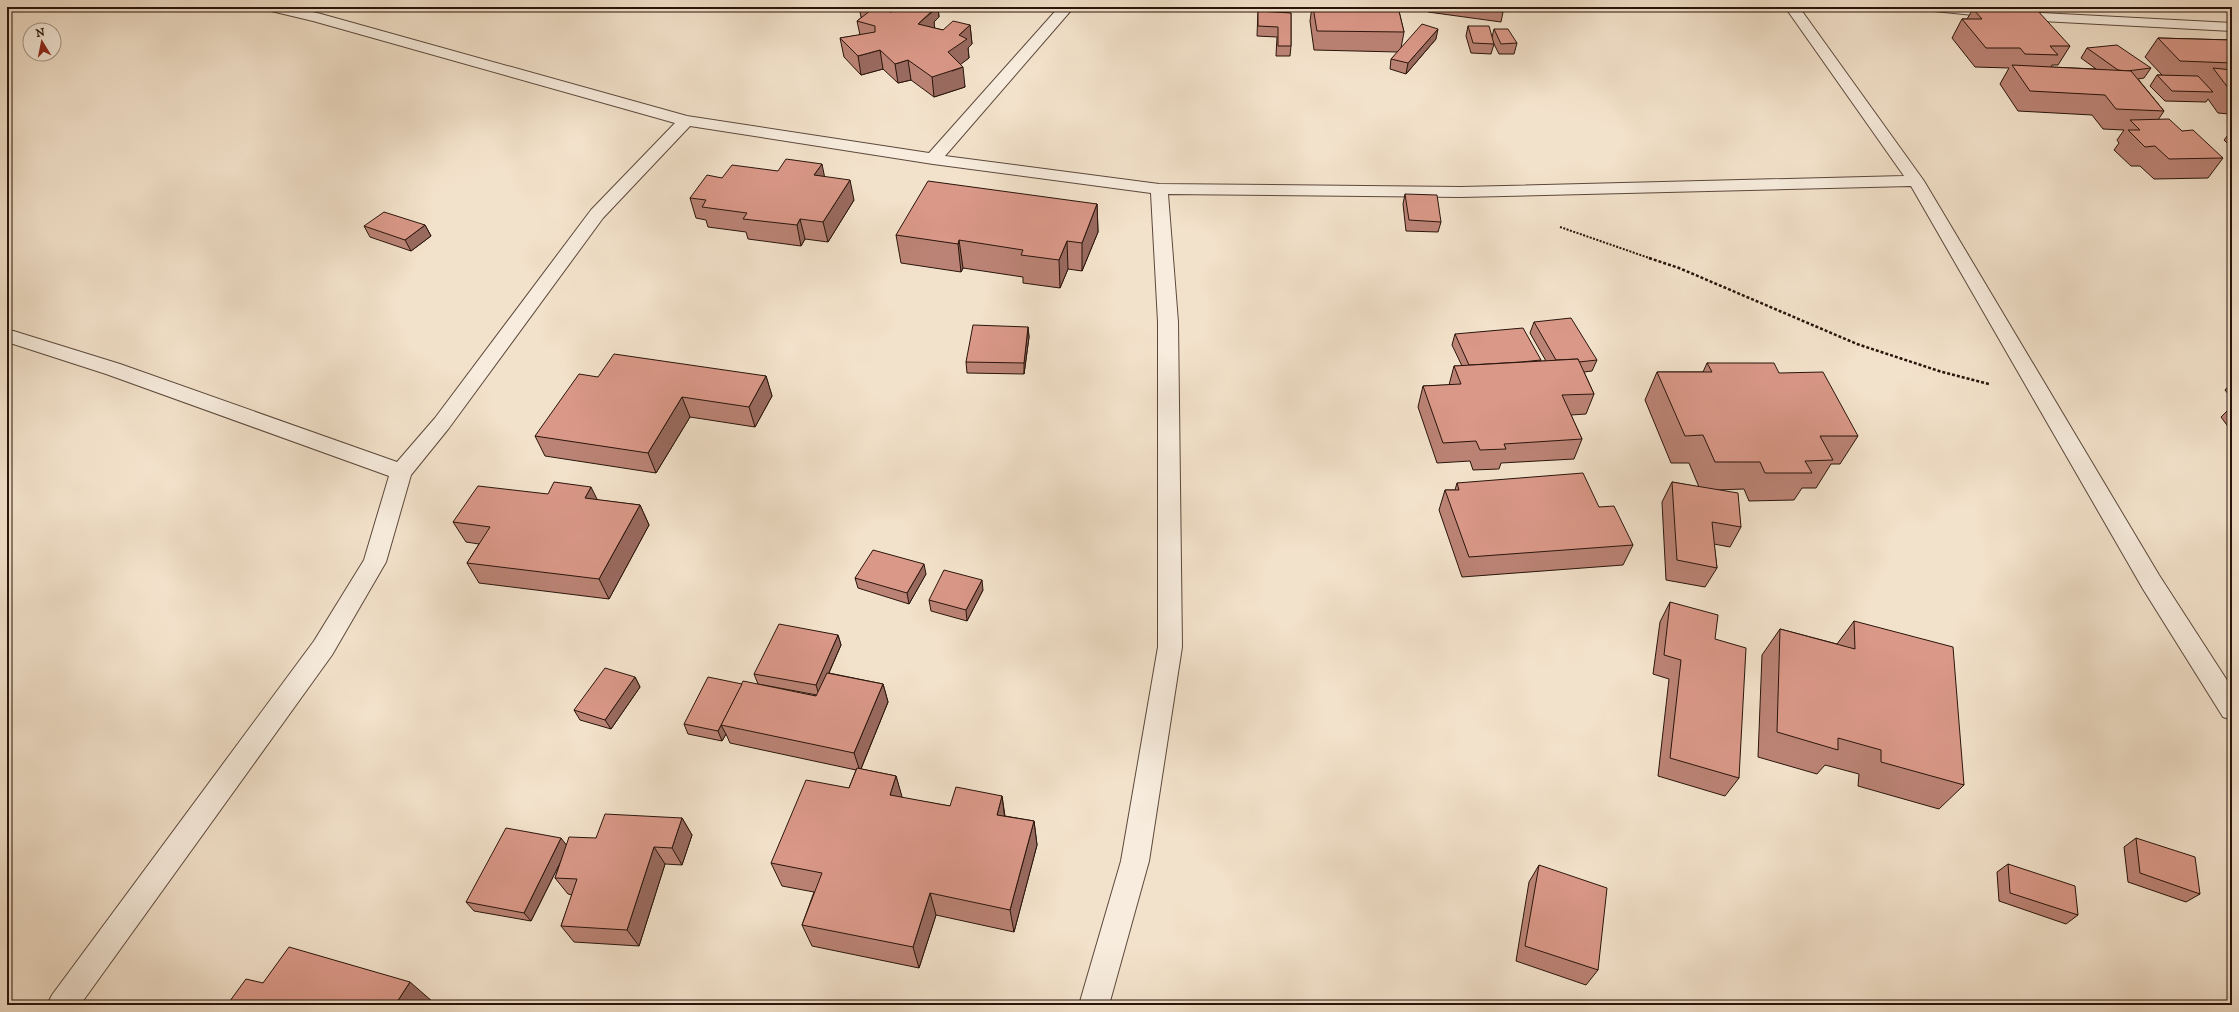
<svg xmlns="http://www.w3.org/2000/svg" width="2239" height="1012" font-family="'IM FELL DW Pica',serif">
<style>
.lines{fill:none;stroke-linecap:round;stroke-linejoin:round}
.minor-casing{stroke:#5c483b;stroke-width:2}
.path-far1{stroke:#29140b;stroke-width:2;stroke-dasharray:2 1.5;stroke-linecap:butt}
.path{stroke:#29140b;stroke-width:2.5;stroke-dasharray:3 2;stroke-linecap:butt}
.minor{fill:#f7ecdd;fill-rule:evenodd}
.wall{fill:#bb8375;stroke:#29140b}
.shaded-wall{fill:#996a5f;stroke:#29140b}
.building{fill:#da9888;stroke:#29140b}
</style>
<rect width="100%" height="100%" fill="#f3e2cb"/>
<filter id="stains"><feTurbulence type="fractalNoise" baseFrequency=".005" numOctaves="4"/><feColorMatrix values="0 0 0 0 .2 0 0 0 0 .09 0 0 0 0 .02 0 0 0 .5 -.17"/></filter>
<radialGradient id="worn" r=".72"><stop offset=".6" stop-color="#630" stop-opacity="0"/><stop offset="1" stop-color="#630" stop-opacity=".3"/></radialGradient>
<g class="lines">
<g class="minor-casing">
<g id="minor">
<polygon points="265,7 291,7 321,14 687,116 929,153 1059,7 1074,7 945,156 1159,184 1461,187 1904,176 1785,7 1799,7 1924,181 2159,575 2232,688 2232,720 2223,717 2143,589 1911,186 1461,197 1168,194 1178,322 1182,647 1149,861 1109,1005 1079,1005 1121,861 1158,647 1158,322 1151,193 933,164 690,126 603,218 449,428 411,475 386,562 332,655 80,1005 47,1005 52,995 314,641 364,560 389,476 106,374 7,342 7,329 120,364 397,462 435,418 591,210 675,123 313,21 267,10"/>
<polygon points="1927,7 1977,7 2023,12 2232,23 2232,31 2023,20 1934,11"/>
</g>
</g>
<polyline class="path-far1" points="1560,227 1652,259"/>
<polyline class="path" points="1649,258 1679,268 1857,344 1942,372 1989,384"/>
<use href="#minor" class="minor"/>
</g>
<g class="wall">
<polygon points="859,7 938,7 939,17 934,22 934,28 943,30 970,25 972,44 968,48 969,58 960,64 965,87 934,97 911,80 898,83 883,69 861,75 844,57 840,38 860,35 857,21 862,17 861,17"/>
<polygon points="1312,7 1398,7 1404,32 1401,48 1436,39 1406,74 1390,69 1391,59 1398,52 1314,50 1310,21"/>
<polygon points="1430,7 1504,7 1501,22 1428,12"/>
<polygon points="1973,9 2070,46 2058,65 2052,65 2051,67 2096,69 2081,58 2087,48 2151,68 2144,78 2138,79 2164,111 2158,120 2182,131 2223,158 2208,178 2154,179 2140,166 2131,166 2114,150 2119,143 2117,140 2124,130 2103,129 2092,115 2018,111 2000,84 2009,68 1975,67 1952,38 1962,19 1967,19"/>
<polygon points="1258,11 1291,13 1291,46 1290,56 1276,56 1277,37 1257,36"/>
<polygon points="1468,26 1492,37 1494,29 1517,43 1514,54 1499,54 1494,44 1491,54 1471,53 1466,36"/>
<polygon points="2158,38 2232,40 2232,119 2229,114 2218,113 2208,99 2206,102 2165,101 2150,86 2157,75 2162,75 2145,57"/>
<polygon points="2232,130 2232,148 2224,140"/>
<polygon points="825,177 854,200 828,242 805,239 801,246 748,239 746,232 708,227 706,220 696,218 690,198 722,178"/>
<polygon points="1405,194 1441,222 1438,232 1406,231 1403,204"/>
<polygon points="1097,204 1098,232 1082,271 1068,269 1060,288 1023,283 1023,277 963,268 961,272 901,263 896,235"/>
<polygon points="425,225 431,236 411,251 370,237 364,226"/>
<polygon points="1534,322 1597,360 1592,371 1584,372 1594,394 1586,414 1571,415 1582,439 1574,459 1501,463 1499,469 1473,470 1470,461 1437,463 1418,407 1423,386 1449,385 1454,366 1462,366 1452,345 1455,334 1541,360 1540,361 1546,361 1530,333"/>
<polygon points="1028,327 1029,337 1024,374 967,373 966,362"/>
<polygon points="1707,363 1779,373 1858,436 1840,464 1831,464 1816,488 1802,488 1794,500 1749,501 1744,489 1716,490 1741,527 1730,547 1714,544 1717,568 1705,587 1666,580 1662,502 1672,482 1699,487 1689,463 1671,463 1645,400 1657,372 1703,372"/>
<polygon points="766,376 772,396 755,427 690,417 656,473 545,456 535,436 598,377"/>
<polygon points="2232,382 2232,399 2225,390"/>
<polygon points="2232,406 2232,432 2221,417"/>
<polygon points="1457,483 1599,507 1633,545 1623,565 1462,577 1439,510 1445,490 1455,490"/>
<polygon points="597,500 640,505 649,525 609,599 479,583 467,563 479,544 466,542 453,522"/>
<polygon points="926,574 909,604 858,588 855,578"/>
<polygon points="983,590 967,621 931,611 929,600"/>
<polygon points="1670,602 1739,778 1725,796 1658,776 1669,679 1653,674 1660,622"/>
<polygon points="1854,621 1964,785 1939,809 1858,786 1859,774 1825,765 1817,774 1758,757 1762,655 1780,629 1837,644"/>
<polygon points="838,635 841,645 829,673 883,684 888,702 861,769 896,776 902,798 950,806 1002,796 1005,816 1034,821 1037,845 1014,932 936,915 919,968 812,946 802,925 814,892 782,886 771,863 849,788 856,770 730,743 726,734 722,741 688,734 684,724 742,684 816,696 817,695 758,684 754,674"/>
<polygon points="635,677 640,687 611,729 580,720 574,710"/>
<polygon points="682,818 692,835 682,865 665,864 639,946 574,942 561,926 572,895 568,894 555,878 561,861 531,921 474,911 466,902 596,838"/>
<polygon points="2136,838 2200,894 2186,902 2128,882 2124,847"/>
<polygon points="2008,864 2078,915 2066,924 1999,901 1997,872"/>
<polygon points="1539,865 1598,970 1586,985 1516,961 1529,882"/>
</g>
<g class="shaded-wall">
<polygon points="938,7 939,17 934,22 935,30 918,24"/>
<polygon points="970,25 972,44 968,48 969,58 952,71 963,67 965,87 934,97 932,77 959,35"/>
<polygon points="1438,29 1436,39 1406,74 1408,63"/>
<polygon points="880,50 883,69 861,75 858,56"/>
<polygon points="908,60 911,80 898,83 895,64"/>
<polygon points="822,164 826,184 814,175"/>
<polygon points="850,180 854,200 828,242 823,222"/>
<polygon points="1097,204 1098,232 1082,271 1082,243"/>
<polygon points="800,219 805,239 801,246 797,225"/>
<polygon points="425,225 431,236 411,251 405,240"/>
<polygon points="959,240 963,268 961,272 958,244"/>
<polygon points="1067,241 1068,269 1060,288 1059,260"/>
<polygon points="1028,327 1029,337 1024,374 1024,363"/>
<polygon points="766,376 772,396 755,427 749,407"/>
<polygon points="682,397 690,417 656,473 648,453"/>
<polygon points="591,487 601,507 585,498"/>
<polygon points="640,505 649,525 609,599 599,579"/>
<polygon points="924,564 926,574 909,604 907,593"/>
<polygon points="982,580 983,590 967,621 966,610"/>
<polygon points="838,635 841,645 819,695 816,685"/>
<polygon points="635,677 640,687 611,729 605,720"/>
<polygon points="742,684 721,725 726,734 722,741 718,731"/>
<polygon points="883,684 888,702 860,771 854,753"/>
<polygon points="896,776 903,800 890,795"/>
<polygon points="1002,796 1005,820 997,815"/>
<polygon points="682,818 692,835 682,865 672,848"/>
<polygon points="1034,821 1037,845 1014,932 1010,910"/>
<polygon points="561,838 568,847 531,921 524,913"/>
<polygon points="654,847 665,864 639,946 627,930"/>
<polygon points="930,893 936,915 919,968 913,947"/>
<polygon points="410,982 433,1002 432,1005 395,1005"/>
</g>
<g class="building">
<polygon points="859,7 875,7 871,10"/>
<polygon points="875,7 891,12 899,7 915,7 932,11 918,24 943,30 953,21 970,25 959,35 967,39 948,52 963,67 932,77 908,60 895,64 880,50 858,56 840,38 875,32 875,26 857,21"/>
<polygon points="877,7 899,7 891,12"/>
<polygon points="915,7 938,7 933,12"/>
<polygon points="1313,7 1398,7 1404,32 1317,31"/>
<polygon points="1465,7 1504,7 1503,12"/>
<polygon points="1973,9 2037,10 2070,46 2050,46 2058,55 2025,54 2020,48 1986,48 1962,19 1982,19"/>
<polygon points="1258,11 1291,13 1291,46 1278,46 1278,27 1258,26"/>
<polygon points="1422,24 1438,29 1408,63 1391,59"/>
<polygon points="1468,26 1489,26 1494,44 1473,43"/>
<polygon points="1494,29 1508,29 1517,43 1501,44"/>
<polygon points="2158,38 2232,40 2232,63 2180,61"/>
<polygon points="2117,45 2151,68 2127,71 2118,70 2087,48"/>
<polygon points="2012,65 2131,71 2164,111 2116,109 2105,95 2030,91"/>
<polygon points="2213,68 2232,70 2232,93"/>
<polygon points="2157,75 2198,76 2213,92 2172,91"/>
<polygon points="2169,119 2182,131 2193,130 2223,158 2169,159 2155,146 2145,147 2128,130 2140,130 2130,120"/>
<polygon points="786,159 822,164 814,175 850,180 823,222 800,219 797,225 743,219 747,213 702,207 706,200 690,198 707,175 722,178 732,165 778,171"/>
<polygon points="928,181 1097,204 1082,243 1067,241 1059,260 1021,255 1023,250 959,240 958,244 896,235"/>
<polygon points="1405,194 1437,195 1441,222 1409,220"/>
<polygon points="384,212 425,225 405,240 364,226"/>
<polygon points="1571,318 1597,360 1579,362 1578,359 1556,360 1534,322"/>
<polygon points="973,325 1028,327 1024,363 966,362"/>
<polygon points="1523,328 1541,360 1521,362 1469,365 1455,334"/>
<polygon points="614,354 766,376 749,407 682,397 648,453 535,436 579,374 598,377"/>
<polygon points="1578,359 1594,394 1562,395 1582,439 1504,444 1506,449 1480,450 1476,441 1443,443 1423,386 1461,384 1454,366"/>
<polygon points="1707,363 1774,363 1779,373 1823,372 1858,436 1820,436 1833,460 1805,461 1812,473 1765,473 1760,462 1715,462 1703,435 1685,436 1657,372 1712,372"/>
<polygon points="1583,473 1599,507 1614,506 1633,545 1469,557 1445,490 1459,490 1457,483"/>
<polygon points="554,482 591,487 585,498 640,505 599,579 467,563 490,527 453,522 478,486 548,494"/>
<polygon points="1672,482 1738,493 1741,527 1712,522 1717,568 1677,560"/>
<polygon points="873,550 924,564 907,593 855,578"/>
<polygon points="944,570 982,580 966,610 929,600"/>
<polygon points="1670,602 1718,615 1715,639 1746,648 1739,778 1670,758 1681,660 1664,655"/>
<polygon points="1854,621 1953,647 1964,785 1881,762 1881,750 1838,738 1838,750 1777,732 1780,629 1855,649"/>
<polygon points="779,624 838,635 816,685 754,674"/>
<polygon points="605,668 635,677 605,720 574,710"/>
<polygon points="827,673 883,684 854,753 721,725 743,681 816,696"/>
<polygon points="708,677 742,684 718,731 684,724"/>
<polygon points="857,768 896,776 890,795 950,806 956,787 1002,796 997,815 1034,821 1010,910 930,893 913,947 802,925 822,873 771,863 806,780 849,788"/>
<polygon points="605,814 682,818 672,848 654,847 627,930 561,926 577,879 555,878 569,837 596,838"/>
<polygon points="506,828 561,838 524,913 466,902"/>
<polygon points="2136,838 2195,857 2200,894 2140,873"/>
<polygon points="2008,864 2075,886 2078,915 2010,893"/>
<polygon points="1539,865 1607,888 1598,970 1525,946"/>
<polygon points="289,947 410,982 395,1005 227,1005 246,979 263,983"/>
<polygon points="198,1002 206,1005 196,1005"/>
</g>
<rect width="2239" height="1012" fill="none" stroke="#f3e2cb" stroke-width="24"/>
<rect x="8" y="8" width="2223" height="996" fill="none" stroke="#29140b" stroke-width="2"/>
<rect x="12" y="12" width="2215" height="988" fill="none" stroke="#29140b"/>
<g transform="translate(42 42) rotate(350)"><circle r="19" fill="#f7ecdd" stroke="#a59689"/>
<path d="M0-3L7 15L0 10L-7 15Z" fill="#8f2418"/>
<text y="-6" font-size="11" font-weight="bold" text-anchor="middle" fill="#29140b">N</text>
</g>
<rect width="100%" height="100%" filter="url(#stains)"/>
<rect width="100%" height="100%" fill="url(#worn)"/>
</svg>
